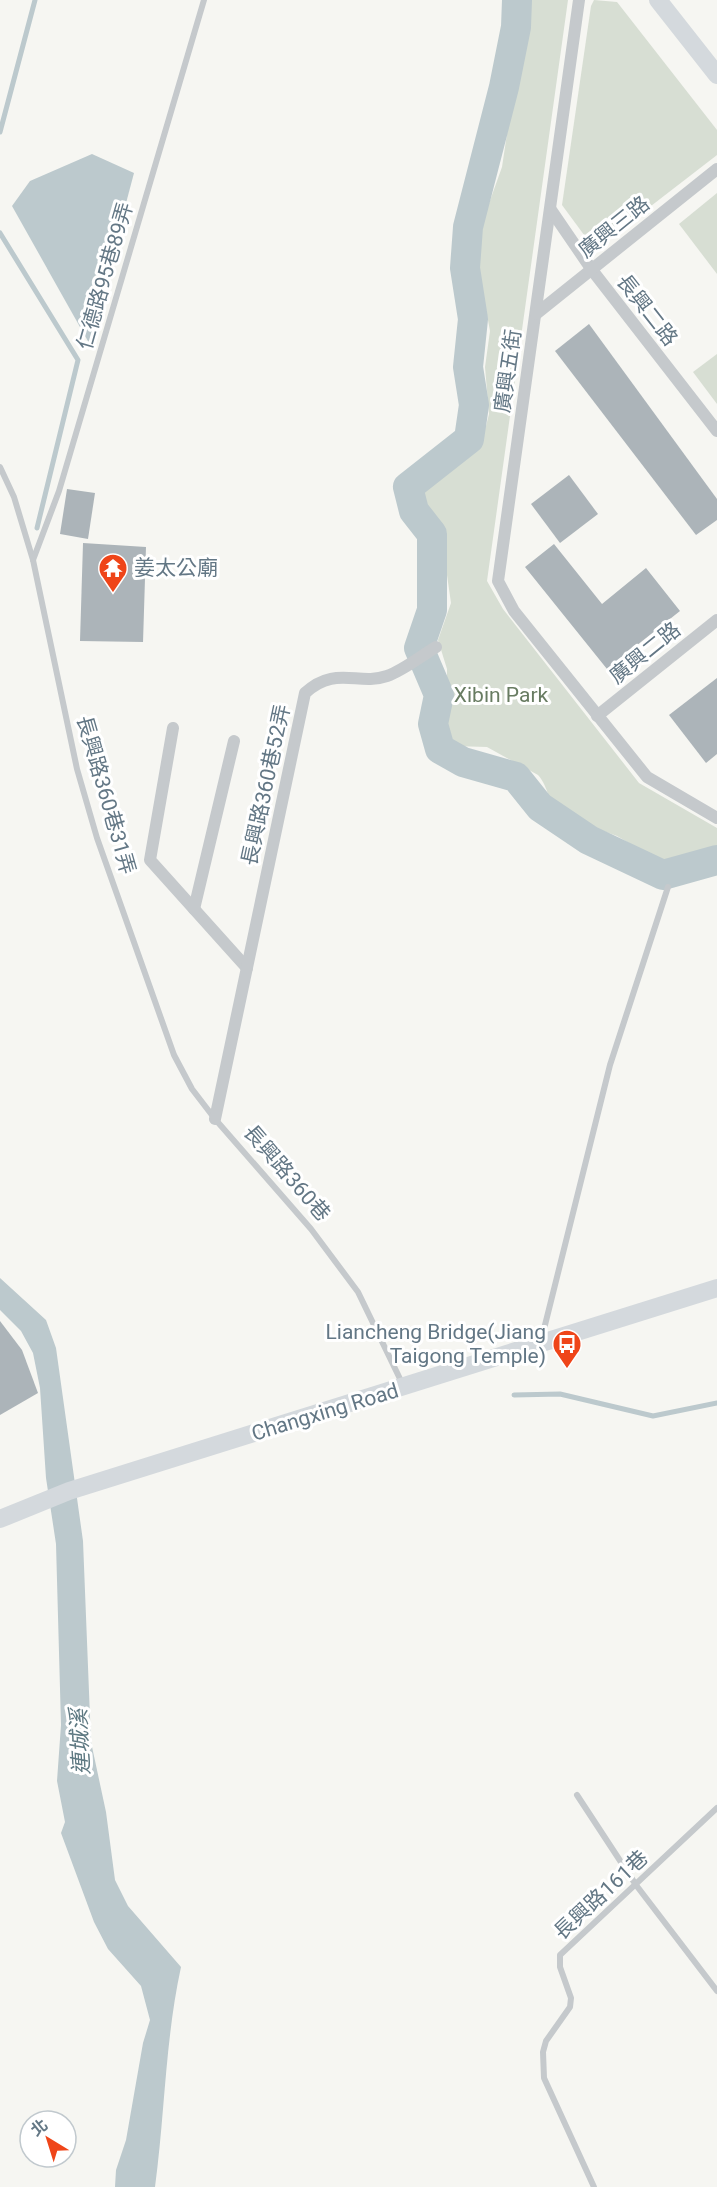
<svg xmlns="http://www.w3.org/2000/svg" width="717" height="2187" font-family="Roboto,'Noto Sans TC',sans-serif">
<style>
.green{fill:#d7ded3}
.water{fill:#bcc9cd}
.lines{fill:none;stroke-linecap:round;stroke-linejoin:round}
.stream{stroke:#bcc9cd;stroke-width:5}
.river{stroke:#bcc9cd;stroke-width:30}
.building{fill:#acb4b9}
.lane{stroke:#c5c9cc;stroke-width:6}
.street{stroke:#c5c9cc;stroke-width:12}
.secondary{stroke:#d4d9dd;stroke-width:18}
.labels{text-anchor:middle;dominant-baseline:central;stroke-width:6;stroke-linejoin:round;paint-order:stroke}
.street-label{font-size:21px;fill:#637785;stroke:#fff}
.poi-label{font-size:21px;fill:#637785;stroke:#fff;text-anchor:start}
.park-label{font-size:21px;fill:#687c62;stroke:#fff}
.water-label{font-size:22px;font-style:italic;fill:#5e7982;stroke:#fff}
</style>
<rect width="100%" height="100%" fill="#f6f6f2"/>
<g class="green">
<path d="M529 0H568L487 581 503 609 639 783 717 828V851L688 863 655 858 617 836 560 815C548 804 549 787 538 775L487 747 453 746 447 737V669L438 640 451 603 442 540 433 520 415 495 433 476 467 450 486 426 489 414 485 367 490 331 476 256 477 237 502 167 508 127 509 64 521 44Z"/>
<polygon points="594,0 617,2 717,130 717,155 603,243 590,243 562,205 591,6"/>
<polygon points="717,193 717,274 679,224"/>
<polygon points="717,354 717,404 693,372"/>
</g>
<g class="water">
<polygon points="92,154 134,173 89,343 12,206 30,181"/>
<path d="M0 1278 46 1320 56 1348 83 1541 91 1742 106 1812 115 1880 128 1906 181 1967C165 2041 165 2113 155 2187H115L116 2170 126 2140 143 2043 150 2020 141 1986 108 1949 94 1922 61 1833 65 1822 57 1781 61 1725 56 1544 46 1478 40 1388 33 1353 21 1331 0 1310Z"/>
</g>
<g class="lines">
<g class="stream">
<polyline points="0,132 35,0"/>
<polyline points="0,233 78,360 37,528"/>
<polyline points="514,1395 560,1394 653,1416 717,1403"/>
</g>
<polyline class="river" points="517,0 516,27 504,87 468,227 465,268 473,319 468,367 474,405 469,439 408,487 414,511 432,534 432,610 419,648 439,695 433,724 440,749 463,762 516,777 540,807 589,840 663,875 717,860"/>
</g>
<g class="building">
<polygon points="589,324 717,499 717,520 696,535 555,351"/>
<polygon points="569,475 598,514 560,543 531,504"/>
<polygon points="67,489 95,493 88,539 60,534"/>
<polygon points="83,543 146,547 143,642 80,641"/>
<polygon points="554,544 602,604 646,568 680,611 607,669 525,567"/>
<polygon points="717,678 717,754 706,763 669,715"/>
<polygon points="0,1321 22,1350 38,1393 0,1415"/>
</g>
<g class="lines">
<g class="lane">
<polyline points="0,467 14,497 33,560 77,769 97,838 174,1055 192,1089 215,1119 311,1229 358,1292 403,1385"/>
<polyline points="33,560 59,491 204,0"/>
<polyline points="541,1341 610,1065 668,887"/>
<polyline points="577,1795 636,1885 717,1991"/>
<polyline points="594,2187 544,2078 543,2052 546,2041 570,2007 571,1998 560,1967 560,1955 717,1808"/>
</g>
<g class="street">
<polyline points="579,0 498,581 514,611 647,777 717,818"/>
<polyline points="551,210 592,270 717,431"/>
<polyline points="536,314 717,169"/>
<polyline points="597,716 717,620"/>
<polyline points="173,728 150,860 247,968"/>
<polyline points="194,909 234,741"/>
<path d="M215 1119 305 693C335 665 358 686 387 676 404 670 421 656 436 647"/>
</g>
<g class="secondary">
<polyline points="658,0 717,75"/>
<polyline points="0,1519 69,1491 717,1288"/>
</g>
</g>
<defs>
<g id="temple-pin" transform="scale(1.5)"><path d="M0 17L-7.5 6A9.5 9.5 0 1 1 7.5 6Z" fill="#ef4519" stroke="#fff"/><path d="M0-6L5-2H3V0L6.5 2.5H4V6H1.5V3h-3V6H-4V2.5H-6.5L-3 0V-2H-5Z" fill="#fff"/></g>
<g id="bus-pin" transform="scale(1.5)"><path d="M0 17L-7.5 6A9.5 9.5 0 1 1 7.5 6Z" fill="#ef4519" stroke="#fff"/><path d="M-5-6H5V4H4V6H2V4H-2V6H-4V4H-5ZM-3.5-4V0h7V-4ZM-3.5 1.2v1.5H-2V1.2ZM2 1.2v1.5H3.5V1.2Z" fill="#fff"/></g>
</defs>
<g fill-rule="evenodd">
<use href="#temple-pin" x="113" y="568"/>
<use href="#bus-pin" x="567" y="1344"/>
</g>
<g class="labels">
<g class="street-label">
<text transform="translate(614 227) rotate(-39)">廣興三路</text>
<text transform="translate(105 276) rotate(-74)">仁德路95巷89弄</text>
<text transform="translate(647 310) rotate(52)">長興二路</text>
<text transform="translate(508 371) rotate(-82)">廣興五街</text>
<text transform="translate(645 653) rotate(-39)">廣興二路</text>
<text transform="translate(266 785) rotate(-78)">長興路360巷52弄</text>
<text transform="translate(106 795) rotate(74)">長興路360巷31弄</text>
<text transform="translate(287 1173) rotate(49)">長興路360巷</text>
<text transform="translate(325 1412) rotate(-17)">Changxing Road</text>
<text transform="translate(601 1895) rotate(-43)">長興路161巷</text>
</g>
<g class="poi-label">
<text x="134" y="568">姜太公廟</text>
<text x="546" y="1332" text-anchor="end">Liancheng Bridge(Jiang<tspan x="546" dy="24">Taigong Temple)</tspan></text>
</g>
<g class="park-label">
<text x="501" y="695">Xibin Park</text>
</g>
<g class="water-label">
<text transform="translate(80 1742) rotate(-93)">連城溪</text>
</g>
</g>
<g transform="translate(48 2139) rotate(322)"><circle r="28" fill="#ffffff" stroke="#c1c9ce" stroke-width="1.5"/>
<path d="M0-4.5L10 22L0 15L-10 22Z" fill="#ef4519"/>
<text y="-9" font-size="16" font-weight="bold" text-anchor="middle" fill="#637785">北</text>
</g>
</svg>
